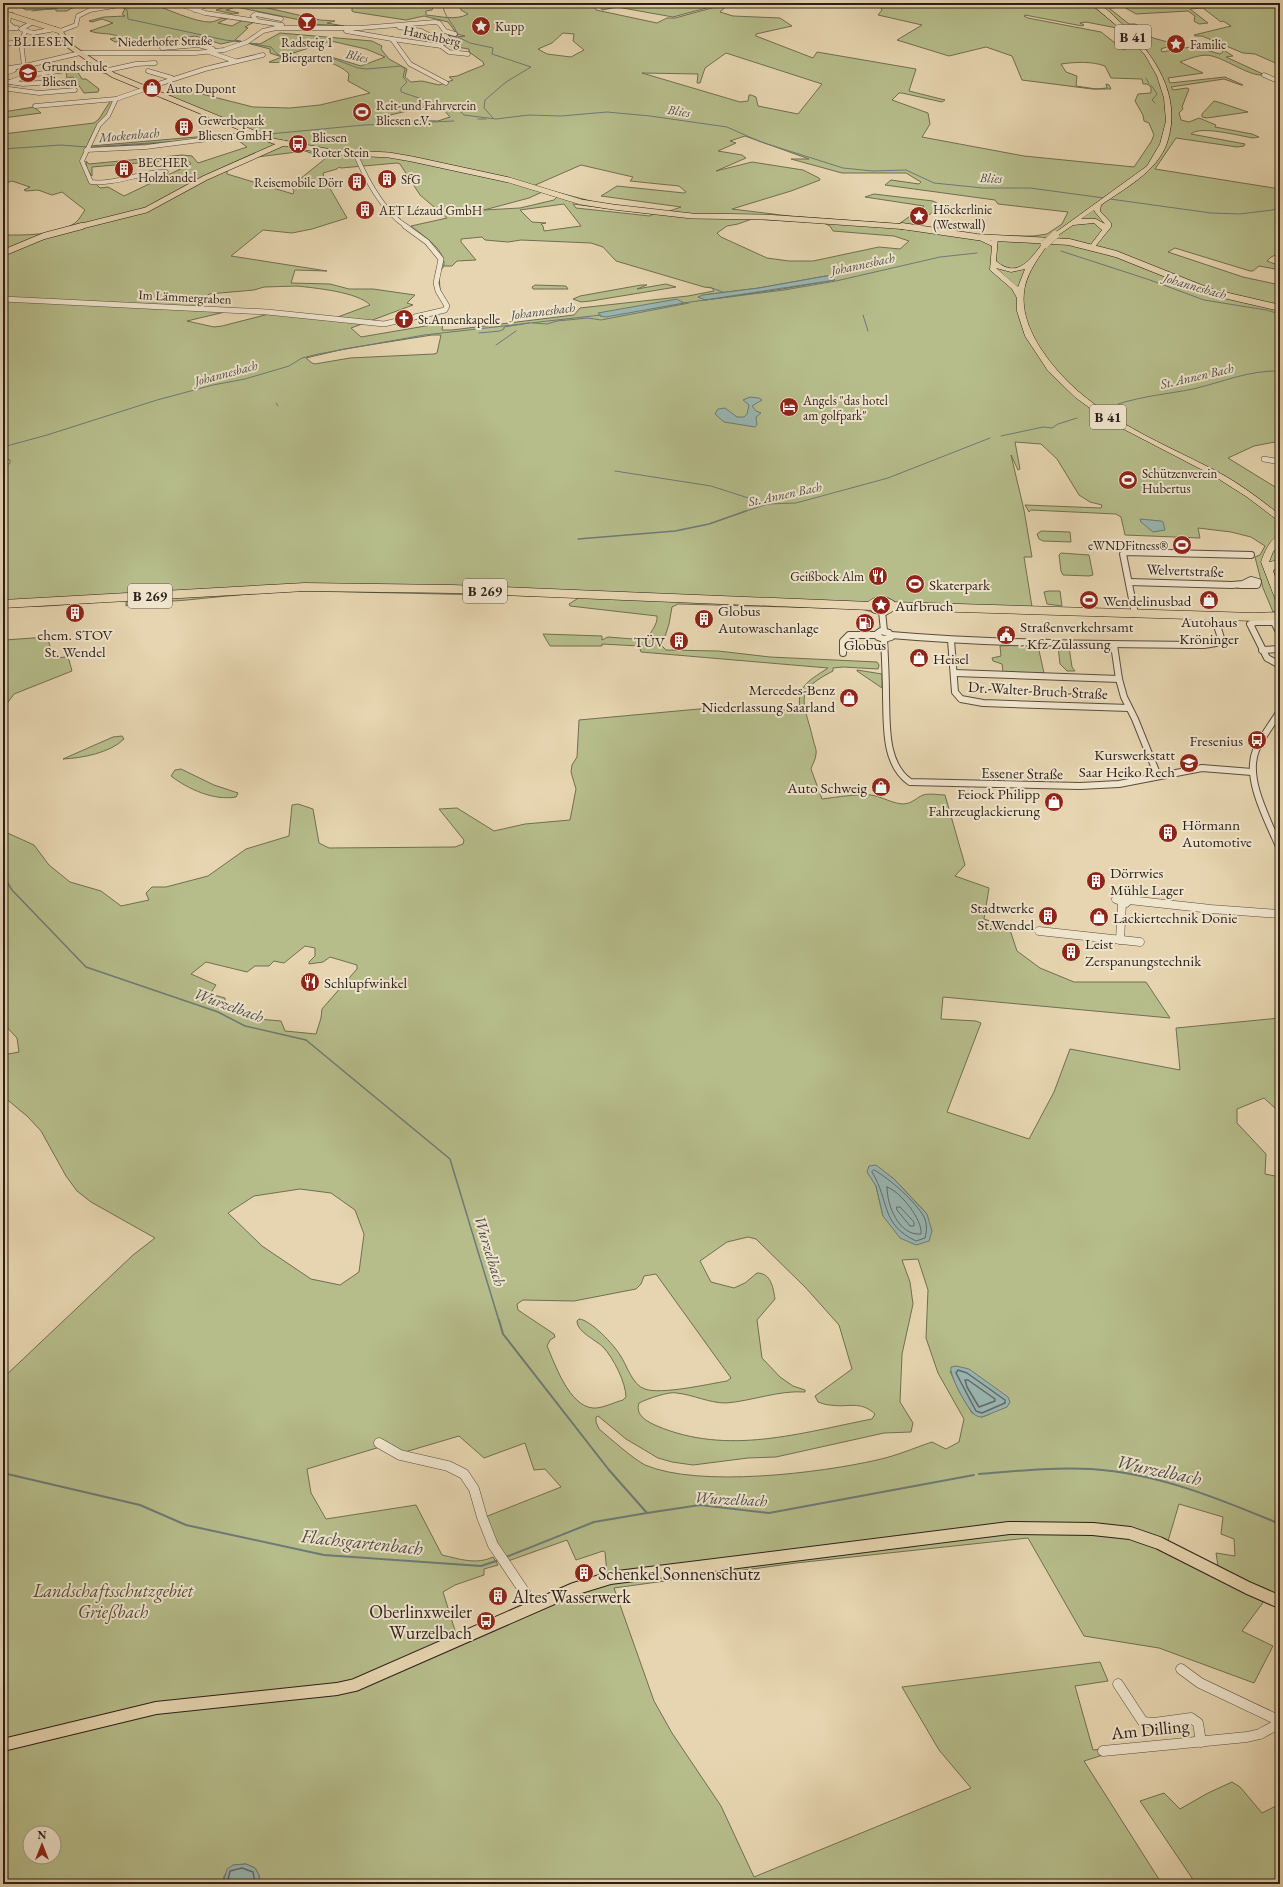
<svg xmlns="http://www.w3.org/2000/svg" width="1283" height="1887" font-family="'EB Garamond',serif">
<style>
.green{fill:#b6bd8b;stroke:#716e52;fill-rule:evenodd}
.water{fill:#99b7b4;stroke:#6d7a76}
.lines{fill:none;stroke-linecap:round;stroke-linejoin:round}
.shore-far1{stroke:#626a66;stroke-width:1}
.shore{stroke:#626a66;stroke-width:1.5}
.stream-far2{stroke:#6d7a76;stroke-width:1}
.stream-far1{stroke:#6d7a76;stroke-width:1.5}
.stream{stroke:#6d7a76;stroke-width:2}
.minor-far4-casing{stroke:#5a4c3e;stroke-width:5}
.minor-far3-casing{stroke:#5a4c3e;stroke-width:6}
.minor-far2-casing{stroke:#5a4c3e;stroke-width:8}
.minor-far1-casing{stroke:#5a4c3e;stroke-width:9}
.minor-casing{stroke:#5a4c3e;stroke-width:11}
.major-far3-casing{stroke:#2c1e18;stroke-width:6}
.major-far2-casing{stroke:#2c1e18;stroke-width:7}
.major-far1-casing{stroke:#2c1e18;stroke-width:9}
.major-casing{stroke:#2c1e18;stroke-width:14}
.highway-casing{stroke:#2c1e18;stroke-width:1}
.minor-far4{stroke:#efe4cc;stroke-width:4}
.minor-far3{stroke:#efe4cc;stroke-width:5}
.minor-far2{stroke:#efe4cc;stroke-width:6}
.minor-far1{stroke:#efe4cc;stroke-width:8}
.minor{stroke:#efe4cc;stroke-width:10}
.major-far3{stroke:#e6d5b0;stroke-width:5}
.major-far2{stroke:#e6d5b0;stroke-width:6}
.major-far1{stroke:#e6d5b0;stroke-width:8}
.major{stroke:#e6d5b0;stroke-width:12}
.highway{fill:#e6d5b0;fill-rule:evenodd}
.highway-bridge-casing{stroke:#2c1e18;stroke-width:8;stroke-linecap:butt}
.highway-bridge{stroke:#e6d5b0;stroke-width:8}
.labels{text-anchor:middle;dominant-baseline:central;stroke-width:4;stroke-linejoin:round;paint-order:stroke}
.far-poi-label{font-size:13px;fill:#2c1e18;stroke:#efe4cc;text-anchor:start}
.far-street-label{font-size:13px;fill:#2c1e18;stroke:#efe4cc}
.far-water-label{font-size:13px;font-style:italic;fill:#4d4c47;stroke:#efe4cc}
.shield{fill:#efe4cc;stroke:#66594e;stroke-width:1}
.shield-label{font-size:14px;font-weight:bold;fill:#2c1e18}
.far-quarter-label{font-size:14px;letter-spacing:1px;fill:#2c1e18;stroke:#efe4cc}
.street-label{font-size:15px;fill:#2c1e18;stroke:#efe4cc}
.poi-label{font-size:15px;fill:#2c1e18;stroke:#efe4cc;text-anchor:start}
.water-label{font-size:16px;font-style:italic;fill:#4d4c47;stroke:#efe4cc}
.near-poi-label{font-size:18px;fill:#2c1e18;stroke:#efe4cc;text-anchor:start}
.near-park-label{font-size:18px;font-style:italic;fill:#554e3a;stroke:#efe4cc}
.near-street-label{font-size:18px;fill:#2c1e18;stroke:#efe4cc}
.near-water-label{font-size:19px;font-style:italic;fill:#4d4c47;stroke:#efe4cc}
</style>
<rect width="100%" height="100%" fill="#e6d5b0"/>
<filter id="stains"><feTurbulence type="fractalNoise" baseFrequency=".005" numOctaves="4"/><feColorMatrix values="0 0 0 0 .2 0 0 0 0 .09 0 0 0 0 .02 0 0 0 .5 -.17"/></filter>
<radialGradient id="worn" r=".72"><stop offset=".6" stop-color="#630" stop-opacity="0"/><stop offset="1" stop-color="#630" stop-opacity=".3"/></radialGradient>
<g class="green">
<polygon points="35,3 87,3 78,4 80,7 72,8 67,11 56,11 56,9 26,10 21,7"/>
<path d="M145 3H150C165 8 196 23 211 22 218 21 221 17 229 18L218 23 232 26 243 20 254 22 245 27 248 28 235 40 245 42 234 41 221 44 195 36 134 46 125 40 115 42 110 39 119 37C110 32 100 35 90 31L113 23 102 19 92 22 89 21 104 17 125 16 122 14 125 9 120 6H123L128 8Z"/>
<polygon points="218,3 246,3 320,20 335,21 327,23 344,26 311,24 315,23 236,7 226,10 239,13 233,14 216,10 228,6 228,5"/>
<path d="M352 3H430V6L433 7 432 10 426 11V15C439 16 456 21 468 14L461 10 460 6 448 3H592L596 10 657 23 667 18H675L730 3 720 12 733 16 780 18 792 26 756 34V36L813 58 817 52 916 69 909 91 945 100 942 102 902 93H899L892 100 928 113 930 124 922 137 1024 156 1134 167 1151 142 1154 135 1149 123 1144 121 1143 115 1135 101 1138 94 1151 93V87L1147 84H1143L1142 79 1111 78 1105 66C1091 61 1076 62 1061 64L1066 72 1077 76 1076 86 1096 89 1107 88 1106 84 1109 85 1111 89H1092L1022 80 1012 56 986 47 949 56 897 40 922 25 878 15 882 10 881 8 872 3H1228L1234 7 1248 3H1280V65L1255 54 1243 53 1202 36H1195L1194 35 1231 26 1223 21 1221 22 1203 8 1190 9 1208 23 1199 24 1194 21 1195 16 1188 11 1136 14 1124 7 1109 8 1129 24H1135L1150 31 1147 33 1153 38 1175 44 1161 49 1162 52 1207 44 1210 45 1199 48 1220 54 1223 52 1222 49 1233 56 1226 57 1265 75C1250 77 1228 60 1212 56 1202 53 1189 59 1180 62L1203 73 1168 78 1170 83 1225 77 1243 85H1241L1224 79 1171 87 1173 90 1187 88 1189 89 1182 107 1183 109 1179 113 1181 120 1189 122 1199 118 1216 125 1215 127 1252 134 1259 137 1253 138C1240 136 1200 125 1191 134L1245 144 1244 146 1237 147 1176 138 1155 169 1280 189V253L1271 257 1267 261 1280 266V270L1259 266 1253 271H1250L1175 248 1168 252 1243 277 1280 285V441L1254 446 1228 458 1280 490V609L1273 612 1263 588 1255 557 1260 555 1265 546 1251 537 1231 532 1198 528 1200 538 1125 535 1121 517 1116 514 1031 510 1029 512 1025 505 1101 508 1102 505 1090 502 1079 495 1057 459 1041 444 1015 442 1020 469 1018 470 1011 455 1024 510 1032 557H1024L1033 613 894 609C879 618 877 613 862 609L678 604 672 607 669 624 662 646 666 650 718 651 770 657 877 662 879 665 878 669 843 667 833 668V671C792 692 804 701 813 739 814 744 817 750 816 754 816 759 812 765 811 769L822 799C838 797 855 794 871 795 883 797 893 804 904 804 913 803 916 798 923 795 930 793 939 795 945 795L965 865 955 876 989 888 984 919 999 924 1010 930 1017 951 1040 968 1074 982H1146L1170 1018 943 997 941 1019 976 1021 981 1023 947 1112 1029 1139 1054 1092 1070 1049 1180 1070 1176 1028 1280 1018V1108L1276 1109 1264 1098 1237 1109V1123L1266 1154 1265 1174 1280 1177V1596L1270 1593 1242 1631 1273 1646 1254 1683 1159 1648 1084 1636 1028 1538 796 1563 614 1588 654 1701 672 1733 721 1806 754 1877 971 1788 939 1750 902 1687 1100 1662 1108 1681 1075 1686 1093 1750 1103 1749 1106 1754 1084 1761 1162 1884H259V1875L255 1868 246 1864 233 1865 224 1876 223 1884H3V1378L133 1255 155 1238 91 1202 77 1191 66 1176 41 1131 28 1117 3 1096V1055L19 1052 17 1038 3 1023V831L34 845 49 865 70 882 101 891 121 906 149 900 146 893 152 887H166L208 876 246 849 289 836 292 805 298 804 313 809 319 843 329 848 455 847 463 844 464 840 439 809 457 808 494 831 525 824 570 820 576 789 571 772 572 765 577 757 579 720 721 707H745L795 711 800 708C796 685 812 679 828 668L641 652 639 646 602 644V646H550L543 634 602 636V640L608 637 645 640C650 634 658 624 657 616L570 606 569 604 580 597 306 591C266 592 226 596 187 600 166 602 146 601 126 606V600L46 606 3 607V468L10 463V460L3 459V235C25 235 55 236 75 223 79 220 82 214 85 210L62 192 52 195 38 190 26 191 24 190 30 187 12 181 3 184V134L94 123 99 119 111 100 114 101 107 116 98 124 90 139 81 161 89 182 96 184 100 188 108 187 124 196 191 164 187 159H183L92 167V176L87 169 86 161 89 164 182 155 192 156 198 163 247 147 235 138H230L90 148V146L208 136 257 137 162 98 186 90 253 107 290 108 320 105 370 93 348 81 349 74C340 63 310 55 296 58 286 60 280 64 269 62L282 57 270 53V49L247 43 260 44 280 33 372 41 382 46 381 49 389 59 407 69 405 77 411 82 422 81 439 85 453 80 449 77 457 76 484 65 483 62 469 52V49L420 41 437 42 432 41 451 38 448 35 456 37 465 36 457 34 448 22 424 16 406 20 354 12 352 11ZM1025 15 1082 26 1084 25 1080 23 1086 22 1117 28 1132 44 1124 50 1101 32 1028 18 1024 16ZM563 33 574 34 573 41 584 50 571 57 547 54 538 49 552 43ZM331 41 366 49 385 57 361 66 328 56 290 54ZM726 53 822 84 798 114 758 106 756 97 751 95H749L748 101 740 102 642 73 698 74 697 83H700L705 68ZM433 105 443 109 450 117 438 121 397 120H391L388 118 390 115ZM745 136 809 159H791L842 173H906L921 182 919 184 891 180 885 185 995 200 998 204 1068 212 1062 224 1047 234 1034 236H982L914 225 939 208 989 215 990 214 937 206V203L933 201 874 194 865 197 924 206 899 224 789 216 732 209 791 191 820 180 819 178 803 170 752 162 716 171 746 158 742 155 718 151 736 143 730 141ZM305 151 326 158 300 179 292 188 294 191 293 194 227 174V170L257 157ZM397 163 400 164 420 195 447 218 411 226C422 235 445 249 444 265H438C434 275 435 280 440 290L439 273 444 266H452L457 261 476 260 461 242V239L482 237 485 240 508 242 521 240 591 243 603 247 616 261 704 287 712 288 714 291 688 296 580 308 574 315 452 330H442L443 323 361 337 351 328 413 305 407 303 415 295 373 289H349L330 284 291 283 295 270 327 271 231 256 263 230 292 233 312 229 347 218 324 178 323 173 337 169 339 167 341 168ZM581 165 633 177 630 181 679 186 686 192 684 193 617 186 601 196 681 207 667 212 602 204 533 186ZM542 192 557 197 554 200 520 208 484 210 529 198ZM564 204 581 226 544 231 543 226 541 224 546 223 532 222 520 210ZM573 204 653 214 650 216 576 208ZM752 219 824 223 830 226 833 231 894 236 909 241 900 249 879 247 813 261H789L767 258 721 237 717 233 727 226 738 224ZM826 276H830L834 280 782 289 705 300 703 295 759 288ZM297 286C315 288 358 292 370 305L335 318 195 308 209 294 254 290 264 287ZM225 312 269 314 222 326 214 327 187 321ZM432 335H441L437 353 434 354 350 358 315 364 312 363 306 358 344 349ZM305 946 315 948V956L309 962V964L323 962 330 957 357 965V969L322 1009 321 1018 316 1034 285 1031 281 1021 258 1019 225 1005V998L210 994 216 985 191 974 206 962 247 972 255 966H269L274 961 284 963ZM876 1166 894 1179 927 1214 883 1216 876 1186ZM300 1189 331 1193 355 1210 364 1234 359 1272 340 1285 311 1279 262 1246 228 1213 254 1196ZM748 1237 756 1239 806 1288 839 1325 852 1369 815 1396 818 1402C821 1403 826 1405 830 1405 848 1408 860 1400 875 1414L872 1419C800 1433 728 1456 657 1426 646 1421 635 1415 639 1403 647 1399 669 1391 677 1393 694 1395 709 1403 726 1403 752 1401 779 1390 805 1392V1390L793 1386 780 1377 762 1358 757 1320 775 1299C773 1287 771 1273 757 1273L745 1283 734 1288 711 1282 700 1261 727 1242ZM918 1259 928 1290 926 1338 938 1373 964 1419 959 1442 946 1449 932 1442C914 1448 896 1456 877 1460 820 1473 699 1488 645 1465 632 1458 611 1439 599 1429L596 1422V1417L598 1416 626 1439 658 1458 672 1462 693 1465 748 1458 776 1457 884 1433 911 1432 913 1423 900 1402 902 1354 913 1304 910 1282 902 1260ZM656 1274 731 1378 727 1381C709 1384 660 1395 645 1389 632 1385 627 1365 620 1355 614 1345 591 1320 579 1319L577 1321C577 1332 596 1340 603 1347 613 1357 626 1383 626 1397L623 1400C615 1402 601 1409 593 1408 569 1406 555 1364 547 1346L550 1340 555 1337 554 1334 518 1310 517 1304 523 1300 574 1301 636 1289 641 1284 644 1276ZM950 1371 990 1414 982 1417 972 1413 959 1391ZM459 1436 484 1458 525 1443 534 1470 545 1469 561 1487 485 1517 494 1540 508 1561 567 1540 576 1560 603 1551 605 1552 607 1573C555 1589 507 1614 457 1637L443 1592 455 1585 484 1575V1569L498 1565 493 1557C476 1565 460 1559 442 1555L416 1505 326 1519 311 1493 307 1469 380 1447 389 1445 405 1452ZM1179 1504 1223 1517 1221 1534 1234 1539 1235 1556 1216 1553 1218 1566 1168 1541ZM30 1833H54V1857H30Z"/>
<polygon points="599,3 700,3 710,7 673,17 617,7 602,10"/>
<polygon points="77,71 82,79 86,79 99,89 98,92 84,93 73,77 67,78 66,72"/>
<polygon points="1214,101 1218,102 1248,112 1207,118 1202,117 1202,114"/>
<polygon points="34,107 41,113 3,118 3,112"/>
<polygon points="666,284 676,287 591,301 581,302 573,299 580,296 641,285 647,285 637,289"/>
<polygon points="535,285 566,286 568,289 533,289 532,287"/>
<polygon points="1041,531 1070,532 1071,542 1043,541 1039,539 1037,534"/>
<polygon points="1061,553 1089,555 1093,575 1089,576 1063,575 1061,571 1059,555"/>
<polygon points="1049,591 1060,591 1062,606 1047,604 1044,592"/>
<polygon points="47,637 54,658 66,657 69,660 72,671 14,694 3,709 3,644 5,640"/>
<polygon points="1019,645 1038,646 1044,673 1003,672 1002,664 993,661 992,658 1001,656 1000,646"/>
<polygon points="1058,646 1069,647 1072,667 1075,671 1067,671 1060,664"/>
<polygon points="857,670 882,674 882,688 857,671"/>
<path d="M122 736 124 739C110 753 82 758 63 759L113 737Z"/>
<path d="M181 769 214 785 238 793 236 797C214 801 188 789 171 776L175 770Z"/>
<polygon points="1232,1782 1240,1787 1262,1813 1280,1804 1280,1884 1196,1884 1140,1801 1164,1793 1180,1809 1208,1793"/>
</g>
<g class="water">
<polygon points="826,276 830,276 835,280 705,300 698,297 703,295 759,288"/>
<polygon points="677,299 684,303 606,317 600,316 598,313"/>
<polygon points="750,397 759,398 762,400 752,406 756,411 761,413 756,417 757,425 755,427 724,422 715,414 718,409 725,408 737,417 744,417 747,414 749,405 743,400"/>
<polygon points="1140,519 1161,521 1163,522 1165,530 1153,532 1141,522"/>
<polygon points="876,1165 894,1179 927,1214 932,1231 929,1241 916,1245 900,1238 883,1216 876,1186 867,1172 869,1166"/>
<path d="M956 1366 969 1369 1008 1397 1010 1402 1007 1407 982 1417C979 1417 976 1416 974 1414 967 1408 949 1375 951 1367Z"/>
<polygon points="246,1864 255,1868 259,1875 259,1884 223,1884 227,1869 233,1865"/>
</g>
<g class="lines">
<g class="shore-far1">
<path d="M874 1170C889 1178 916 1202 924 1217 927 1223 927 1231 925 1238L916 1241C880 1224 890 1201 872 1172Z"/>
<path d="M887 1187C900 1191 923 1220 921 1234 899 1236 887 1206 887 1187Z"/>
<polygon points="897,1207 900,1207 914,1222 914,1226 910,1226 897,1210"/>
</g>
<g class="shore">
<polygon points="958,1370 967,1373 1005,1400 1005,1403 982,1413 976,1411 956,1373"/>
<polygon points="965,1380 968,1380 995,1399 995,1401 979,1407 967,1387"/>
<polyline points="227,1884 230,1871 242,1868 253,1872 255,1884"/>
</g>
<g class="stream-far2">
<polyline points="118,3 127,10 128,19 225,40 243,42"/>
<path d="M443 3C442 17 456 24 458 37L470 43 493 48 492 54 531 67 506 82 485 100 484 108 493 118"/>
<polyline points="32,11 58,8 79,3"/>
<polyline points="249,43 271,47 278,55 334,59 358,68 367,69 401,66 405,69 403,77 407,82 401,88 401,92 461,112 464,115 496,119 529,115 561,116 607,112 650,116 727,127 761,142 843,168 873,171 906,170 934,183 983,188 1030,188 1104,198"/>
<polyline points="1146,78 1149,84"/>
<polyline points="1151,85 1157,94 1152,100 1155,103"/>
<polyline points="478,119 486,119"/>
<polyline points="269,134 364,125 454,121"/>
<polyline points="234,137 257,137"/>
<polyline points="91,147 179,141"/>
<polyline points="3,149 61,145 87,147"/>
<polyline points="1110,199 1211,213 1240,214 1280,209"/>
<polyline points="1061,251 1150,280 1204,300 1266,310 1280,314"/>
<polyline points="709,287 723,292"/>
<polyline points="682,303 784,290 836,281 940,257 977,253"/>
<polyline points="863,315 868,331"/>
<polyline points="533,323 547,324 557,321 588,318 601,320 689,303"/>
<polyline points="479,333 500,331 504,329 504,327 529,323"/>
<polyline points="496,345 516,331"/>
<polyline points="276,403 278,406"/>
<path d="M1118 404C1143 396 1168 394 1193 389 1223 382 1249 370 1280 371"/>
<polyline points="1001,436 1043,427 1052,428 1058,424 1077,418"/>
<polyline points="3,447 47,435 157,400 213,385 245,379 289,366 302,358 318,354 424,335 601,315"/>
<polyline points="615,471 711,486 767,504"/>
<polyline points="743,512 768,504 796,503 888,478 990,438"/>
</g>
<g class="stream-far1">
<polyline points="578,539 675,531 709,524 746,511"/>
<polyline points="3,875 12,890 86,967 218,1012 245,1026 306,1040 450,1159 499,1321"/>
</g>
<g class="stream">
<polyline points="499,1320 503,1334 609,1470 647,1513 700,1505 769,1513 974,1475"/>
<polyline points="3,1473 140,1505 186,1525 324,1555 481,1566 499,1560"/>
<path d="M979 1474C1016 1471 1054 1467 1091 1469 1157 1473 1220 1499 1280 1524"/>
<polyline points="506,1557 594,1522 647,1513"/>
</g>
<g class="minor-far4-casing">
<g id="minor-far4">
<polyline points="176,3 205,13 257,21"/>
<polyline points="195,10 209,4"/>
<polyline points="12,15 9,17 8,23 14,28"/>
<polyline points="281,19 256,14 253,16 257,21 282,25"/>
<polyline points="33,22 21,29 33,33 55,29"/>
<polyline points="399,27 421,31 429,35"/>
<polyline points="3,29 17,28"/>
<polyline points="60,31 76,25 78,16 90,10 131,3"/>
<polyline points="346,31 392,39 410,64 446,83"/>
<polyline points="392,39 441,46 449,52 468,54"/>
<polyline points="3,44 21,42"/>
<polyline points="162,48 198,45 213,49"/>
<polyline points="209,52 235,61"/>
<polyline points="24,66 21,42 25,32"/>
<polyline points="3,69 29,65 80,53 195,53 224,50 247,42 263,31 276,28 360,28 435,22 439,23 445,31 455,34"/>
<polyline points="104,71 136,64 155,63"/>
<polyline points="148,71 172,78"/>
<polyline points="3,74 14,70"/>
<polyline points="1264,75 1280,82"/>
<polyline points="3,81 23,84 66,81"/>
<polyline points="10,82 29,75 98,66"/>
<polyline points="9,89 39,93 75,90"/>
<polyline points="143,89 205,69 263,55"/>
<path d="M145 89 116 99 108 116 99 125 82 161 91 182C116 185 141 171 166 172"/>
<polyline points="35,106 116,99"/>
<polyline points="86,150 146,147 208,139 226,139 247,131"/>
<path d="M355 153C366 179 382 211 407 227"/>
</g>
</g>
<g class="minor-far3-casing">
<g id="minor-far3">
<polyline points="3,299 267,312 384,324 445,310 447,306 438,291 436,283 441,259 427,242 405,226"/>
<polyline points="1264,459 1280,462"/>
<polyline points="1278,481 1280,481"/>
</g>
</g>
<g class="minor-far2-casing">
<g id="minor-far2">
<polyline points="1129,582 1232,585 1243,584 1251,580 1258,582 1257,585 1240,585"/>
<polyline points="882,611 884,631"/>
<polyline points="1135,614 1123,554 1124,552 1251,555"/>
<polyline points="1274,622 1280,634"/>
<polyline points="1280,622 1256,622 1250,624 1267,658 1280,665"/>
<polygon points="881,631 889,633 891,637 884,639 878,637 877,634"/>
<path d="M891 635C995 644 1100 644 1204 645L1216 643 1221 638 1214 616"/>
<path d="M884 639C885 658 886 678 886 697 887 725 884 764 910 782L1080 786 1119 784 1202 768 1252 772"/>
<polyline points="951,640 955,692 961,699 983,703 1129,708"/>
<polyline points="1114,645 1119,679 1124,697 1135,719 1158,776"/>
<polyline points="1262,650 1280,649"/>
<polyline points="843,653 843,641 849,635 876,635"/>
<polyline points="955,673 1119,679"/>
<path d="M1280 711C1272 724 1262 737 1256 750 1244 779 1269 822 1280 849"/>
</g>
</g>
<g class="minor-far1-casing">
<g id="minor-far1">
<polygon points="1118,895 1126,896 1129,900 1126,903 1116,899"/>
<polyline points="1129,900 1211,909 1280,914"/>
<polyline points="1039,931 1140,942"/>
<polyline points="1120,940 1122,903"/>
</g>
</g>
<g class="minor-casing">
<g id="minor">
<polyline points="379,1443 400,1455 448,1466 464,1474 474,1489 482,1517 493,1545 534,1606"/>
<polyline points="1181,1669 1200,1683 1280,1721"/>
<polyline points="1118,1684 1143,1722 1154,1723 1191,1718 1198,1723 1201,1742"/>
<polyline points="1103,1751 1247,1737 1260,1734 1280,1723"/>
</g>
</g>
<g class="major-far3-casing">
<g id="major-far3">
<polyline points="3,13 60,31 68,45 113,75 273,141 331,152 389,155 412,159 509,180 581,202 613,207 692,216 765,217 909,227"/>
<polyline points="78,227 146,210 205,178 284,143"/>
</g>
</g>
<g class="major-far2-casing">
<g id="major-far2">
<polyline points="902,226 977,237 1069,242 1116,254 1211,292 1280,308"/>
<polyline points="3,253 44,236 82,226"/>
</g>
</g>
<g class="major-far1-casing">
<g id="major-far1">
<polygon points="877,601 885,601 891,604 892,607 885,611 875,609 872,604"/>
<polyline points="3,604 305,587 452,589 871,606"/>
<polyline points="892,606 1255,617 1280,616 1280,611"/>
</g>
</g>
<g class="major-casing">
<polyline id="major" points="3,1745 156,1708 337,1689 355,1685 574,1589 610,1578 1009,1528 1093,1529 1130,1533 1159,1543 1248,1588 1280,1602"/>
</g>
<g class="highway-casing">
<g id="highway">
<path d="M1090 3C1102 3 1112 14 1120 22 1154 53 1183 96 1167 143 1157 172 1125 188 1101 205L1100 211 1111 223V227L1094 248 1092 249 1089 247 1102 230 1094 223 1073 225 1057 236 1052 235 1147 166 1160 144 1166 121 1164 98 1157 76 1145 55 1129 36ZM1094 210 1095 212 1105 224 1096 219H1081Z"/>
<path d="M977 235 992 241 994 237H998L996 261C1018 280 1031 258 1043 243L1048 244C1039 257 1029 270 1025 286 1020 309 1029 330 1041 349 1083 413 1153 438 1218 472 1240 484 1260 499 1280 515V522L1247 497 1214 476 1108 421 1076 398 1048 371 1025 336 1017 311V298L1012 289 990 270 992 246 975 238V236ZM996 268 1011 272 1025 269 1018 287Z"/>
<path d="M1280 535V543L1273 552 1269 562 1280 560V566L1276 567 1273 571 1280 589V604L1276 601 1261 562C1264 553 1270 538 1280 535Z"/>
</g>
</g>
<use href="#minor-far4" class="minor-far4"/>
<use href="#minor-far3" class="minor-far3"/>
<use href="#minor-far2" class="minor-far2"/>
<use href="#minor-far1" class="minor-far1"/>
<use href="#minor" class="minor"/>
<use href="#major-far3" class="major-far3"/>
<use href="#major-far2" class="major-far2"/>
<use href="#major-far1" class="major-far1"/>
<use href="#major" class="major"/>
<use href="#highway" class="highway"/>
<g class="highway-bridge-casing">
<polyline id="highway-bridge" points="1045,244 1055,235"/>
</g>
<use href="#highway-bridge" class="highway-bridge"/>
</g>
<defs>
<g id="bar-disc" transform="scale(1)"><circle r="9.5" fill="#8f2418" stroke="#efe4cc"/><path d="M-6-5H6L.8 .8V4.5H3.5V6h-7V4.5H-.8V.8Z" fill="#fff"/></g>
<g id="sight-disc" transform="scale(1)"><circle r="9.5" fill="#8f2418" stroke="#efe4cc"/><path d="M0-6L1.8-2.2L6-1.7L2.9 1.2L3.7 5.4L0 3.3L-3.7 5.4L-2.9 1.2L-6-1.7L-1.8-2.2Z" fill="#fff"/></g>
<g id="school-disc" transform="scale(1)"><circle r="9.5" fill="#8f2418" stroke="#efe4cc"/><path d="M0-5L7-2L0 1L-7-2ZM-4 1L0 2.5L4 1V4Q0 6-4 4Z" fill="#fff"/></g>
<g id="shop-disc" transform="scale(1)"><circle r="9.5" fill="#8f2418" stroke="#efe4cc"/><path d="M-5-2.5h2.3a2.7 3.5 0 0 1 5.4 0H5L5.5 6h-11ZM-1.5-2.5h3a1.5 2.3 0 0 0-3 0Z" fill="#fff"/></g>
<g id="stadium-disc" transform="scale(1)"><circle r="9.5" fill="#8f2418" stroke="#efe4cc"/><path d="M0-5a6.5 5 0 1 0 0 10a6.5 5 0 1 0 0-10ZM-3.5-1.8h7v3.6h-7Z" fill="#fff"/></g>
<g id="building-disc" transform="scale(1)"><circle r="9.5" fill="#8f2418" stroke="#efe4cc"/><path d="M-4-6H4V6H1V3H-1V6H-4ZM-2.5-4.3h1.7v1.8h-1.7ZM.8-4.3h1.7v1.8H.8ZM-2.5-1h1.7V.8h-1.7ZM.8-1h1.7V.8H.8Z" fill="#fff"/></g>
<g id="bus-disc" transform="scale(1)"><circle r="9.5" fill="#8f2418" stroke="#efe4cc"/><path d="M-5-6H5V4H4V6H2V4H-2V6H-4V4H-5ZM-3.5-4V0h7V-4ZM-3.5 1.2v1.5H-2V1.2ZM2 1.2v1.5H3.5V1.2Z" fill="#fff"/></g>
<g id="church-disc" transform="scale(1)"><circle r="9.5" fill="#8f2418" stroke="#efe4cc"/><path d="M-1.2-6h2.4v3.5h3.3v2.4h-3.3V6h-2.4V-.1h-3.3v-2.4h3.3Z" fill="#fff"/></g>
<g id="hotel-disc" transform="scale(1)"><circle r="9.5" fill="#8f2418" stroke="#efe4cc"/><path d="M-6-4.5h1.5V1H6V5H4.5V3h-9V5H-6ZM-4 0a1.8 1.8 0 1 1 3.6 0ZM.5 0V-2.5h3Q6-2.5 6 0Z" fill="#fff"/></g>
<g id="restaurant-disc" transform="scale(1)"><circle r="9.5" fill="#8f2418" stroke="#efe4cc"/><path d="M-5-6h1v4h1v-4h1v4h1v-4h1v5L-1.5 .5V6h-2V.5L-5-1ZM5-6V6H3V1.5H1.5Q1.5-4 5-6Z" fill="#fff"/></g>
<g id="fuel-disc" transform="scale(1)"><circle r="9.5" fill="#8f2418" stroke="#efe4cc"/><path d="M-5.5-6h7V0h2V4h1.3V-2.5L3-4.5l.8-.8L6-3V5H2.5V1h-1V6h-7ZM-4.2-4.7v3.2H.2V-4.7Z" fill="#fff"/></g>
<g id="civic-disc" transform="scale(1)"><circle r="9.5" fill="#8f2418" stroke="#efe4cc"/><path d="M-.6-6.5H3V-4.5H.6V-3L4-1V1h2V6H-6V1h2V-1L-.6-3ZM-1.2 2.5V6h2.4V2.5Z" fill="#fff"/></g>
</defs>
<g fill-rule="evenodd">
<use href="#bar-disc" x="307" y="22"/>
<use href="#sight-disc" x="481" y="26"/>
<use href="#sight-disc" x="1176" y="44"/>
<use href="#school-disc" x="28" y="73"/>
<use href="#shop-disc" x="152" y="88"/>
<use href="#stadium-disc" x="362" y="112"/>
<use href="#building-disc" x="184" y="127"/>
<use href="#bus-disc" x="298" y="144"/>
<use href="#building-disc" x="124" y="169"/>
<use href="#building-disc" x="387" y="179"/>
<use href="#building-disc" x="357" y="182"/>
<use href="#building-disc" x="365" y="210"/>
<use href="#sight-disc" x="919" y="216"/>
<use href="#church-disc" x="404" y="319"/>
<use href="#hotel-disc" x="789" y="407"/>
<use href="#stadium-disc" x="1128" y="480"/>
<use href="#stadium-disc" x="1182" y="545"/>
<use href="#restaurant-disc" x="878" y="576"/>
<use href="#stadium-disc" x="915" y="584"/>
<use href="#stadium-disc" x="1089" y="600"/>
<use href="#shop-disc" x="1209" y="600"/>
<use href="#sight-disc" x="881" y="605"/>
<use href="#building-disc" x="75" y="613"/>
<use href="#building-disc" x="704" y="619"/>
<use href="#fuel-disc" x="865" y="623"/>
<use href="#civic-disc" x="1006" y="635"/>
<use href="#building-disc" x="679" y="641"/>
<use href="#shop-disc" x="919" y="658"/>
<use href="#shop-disc" x="849" y="698"/>
<use href="#bus-disc" x="1257" y="740"/>
<use href="#school-disc" x="1189" y="763"/>
<use href="#shop-disc" x="881" y="787"/>
<use href="#shop-disc" x="1054" y="802"/>
<use href="#building-disc" x="1168" y="833"/>
<use href="#building-disc" x="1096" y="881"/>
<use href="#building-disc" x="1048" y="916"/>
<use href="#shop-disc" x="1099" y="917"/>
<use href="#building-disc" x="1071" y="952"/>
<use href="#restaurant-disc" x="310" y="982"/>
<use href="#building-disc" x="584" y="1573"/>
<use href="#building-disc" x="498" y="1596"/>
<use href="#bus-disc" x="486" y="1621"/>
</g>
<g class="labels">
<g class="far-poi-label">
<text x="495" y="26">Kupp</text>
<text x="307" y="42" text-anchor="middle">Radsteig 1<tspan x="307" dy="15">Biergarten</tspan></text>
<text x="1190" y="44">Familie</text>
<text x="42" y="66">Grundschule<tspan x="42" dy="15">Bliesen</tspan></text>
<text x="166" y="88">Auto Dupont</text>
<text x="376" y="105">Reit-und Fahrverein<tspan x="376" dy="15">Bliesen e.V.</tspan></text>
<text x="198" y="120">Gewerbepark<tspan x="198" dy="15">Bliesen GmbH</tspan></text>
<text x="312" y="137">Bliesen<tspan x="312" dy="15">Roter Stein</tspan></text>
<text x="138" y="162">BECHER<tspan x="138" dy="15">Holzhandel</tspan></text>
<text x="401" y="179">SfG</text>
<text x="343" y="182" text-anchor="end">Reisemobile Dörr</text>
<text x="933" y="209">Höckerlinie<tspan x="933" dy="15">(Westwall)</tspan></text>
<text x="379" y="210">AET Lézaud GmbH</text>
<text x="418" y="319">St.Annenkapelle</text>
<text x="803" y="400">Angels "das hotel<tspan x="803" dy="15">am golfpark"</tspan></text>
<text x="1142" y="473">Schützenverein<tspan x="1142" dy="15">Hubertus</tspan></text>
<text x="1168" y="545" text-anchor="end">eWNDFitness®</text>
<text x="864" y="576" text-anchor="end">Geißbock Alm</text>
</g>
<g class="far-street-label">
<text transform="translate(432 36) rotate(12)">Harschberg</text>
<text transform="translate(165 41) rotate(-1)">Niederhofer Straße</text>
<text transform="translate(185 297) rotate(3)">Im Lämmergraben</text>
</g>
<g class="far-water-label">
<text transform="translate(357 56) rotate(12)">Blies</text>
<text transform="translate(679 111) rotate(9)">Blies</text>
<text transform="translate(129 135) rotate(-5)">Mockenbach</text>
<text transform="translate(991 178) rotate(2)">Blies</text>
<text transform="translate(863 264) rotate(-12)">Johannesbach</text>
<text transform="translate(1195 286) rotate(16)">Johannesbach</text>
<text transform="translate(543 311) rotate(-7)">Johannesbach</text>
<text transform="translate(226 373) rotate(-15)">Johannesbach</text>
<text transform="translate(1197 376) rotate(-13)">St. Annen Bach</text>
<text transform="translate(785 494) rotate(-12)">St. Annen Bach</text>
</g>
<g class="shield">
<rect x="1115" y="25" width="36" height="24" rx="3"/>
<rect x="1090" y="405" width="36" height="24" rx="3"/>
<rect x="463" y="579" width="44" height="24" rx="3"/>
<rect x="128" y="584" width="44" height="24" rx="3"/>
</g>
<g class="shield-label">
<text x="1133" y="37">B 41</text>
<text x="1108" y="417">B 41</text>
<text x="485" y="591">B 269</text>
<text x="150" y="596">B 269</text>
</g>
<g class="far-quarter-label">
<text x="44" y="41">BLIESEN</text>
</g>
<g class="street-label">
<text transform="translate(1185 570) rotate(2)">Welvertstraße</text>
<text transform="translate(1038 690) rotate(3)">Dr.-Walter-Bruch-Straße</text>
<text transform="translate(1022 773) rotate(1)">Essener Straße</text>
</g>
<g class="poi-label">
<text x="929" y="584">Skaterpark</text>
<text x="1103" y="600">Wendelinusbad</text>
<text x="895" y="605">Aufbruch</text>
<text x="718" y="610">Globus<tspan x="718" dy="17">Autowaschanlage</tspan></text>
<text x="1209" y="621" text-anchor="middle">Autohaus<tspan x="1209" dy="17">Kröninger</tspan></text>
<text x="1020" y="626">Straßenverkehrsamt<tspan x="1020" dy="17">- Kfz-Zulassung</tspan></text>
<text x="75" y="634" text-anchor="middle">ehem. STOV<tspan x="75" dy="17">St. Wendel</tspan></text>
<text x="665" y="641" text-anchor="end">TÜV</text>
<text x="865" y="644" text-anchor="middle">Globus</text>
<text x="933" y="658">Heisel</text>
<text x="835" y="689" text-anchor="end">Mercedes-Benz<tspan x="835" dy="17">Niederlassung Saarland</tspan></text>
<text x="1243" y="740" text-anchor="end">Fresenius</text>
<text x="1175" y="754" text-anchor="end">Kurswerkstatt<tspan x="1175" dy="17">Saar Heiko Rech</tspan></text>
<text x="867" y="787" text-anchor="end">Auto Schweig</text>
<text x="1040" y="793" text-anchor="end">Feiock Philipp<tspan x="1040" dy="17">Fahrzeuglackierung</tspan></text>
<text x="1182" y="824">Hörmann<tspan x="1182" dy="17">Automotive</tspan></text>
<text x="1110" y="872">Dörrwies<tspan x="1110" dy="17">Mühle Lager</tspan></text>
<text x="1034" y="907" text-anchor="end">Stadtwerke<tspan x="1034" dy="17">St.Wendel</tspan></text>
<text x="1113" y="917">Lackiertechnik Donie</text>
<text x="1085" y="943">Leist<tspan x="1085" dy="17">Zerspanungstechnik</tspan></text>
<text x="324" y="982">Schlupfwinkel</text>
</g>
<g class="water-label">
<text transform="translate(229 1005) rotate(20)">Wurzelbach</text>
<text transform="translate(490 1251) rotate(73)">Wurzelbach</text>
<text transform="translate(731 1499) rotate(3)">Wurzelbach</text>
</g>
<g class="near-poi-label">
<text x="598" y="1573">Schenkel Sonnenschutz</text>
<text x="512" y="1596">Altes Wasserwerk</text>
<text x="472" y="1611" text-anchor="end">Oberlinxweiler<tspan x="472" dy="21">Wurzelbach</tspan></text>
</g>
<g class="near-park-label">
<text x="113" y="1590">Landschaftsschutzgebiet<tspan x="113" dy="21">Grießbach</tspan></text>
</g>
<g class="near-street-label">
<text transform="translate(1150 1729) rotate(-6)">Am Dilling</text>
</g>
<g class="near-water-label">
<text transform="translate(1159 1470) rotate(12)">Wurzelbach</text>
<text transform="translate(362 1542) rotate(6)">Flachsgartenbach</text>
</g>
</g>
<rect width="1283" height="1887" fill="none" stroke="#e6d5b0" stroke-width="16"/>
<rect x="4" y="4" width="1275" height="1879" fill="none" stroke="#2c1e18" stroke-width="2"/>
<rect x="8" y="8" width="1267" height="1871" fill="none" stroke="#2c1e18"/>
<g transform="translate(42 1845)"><circle r="19" fill="#efe4cc" stroke="#a19584"/>
<path d="M0-3L7 15L0 10L-7 15Z" fill="#8f2418"/>
<text y="-6" font-size="11" font-weight="bold" text-anchor="middle" fill="#2c1e18">N</text>
</g>
<rect width="100%" height="100%" filter="url(#stains)"/>
<rect width="100%" height="100%" fill="url(#worn)"/>
</svg>
